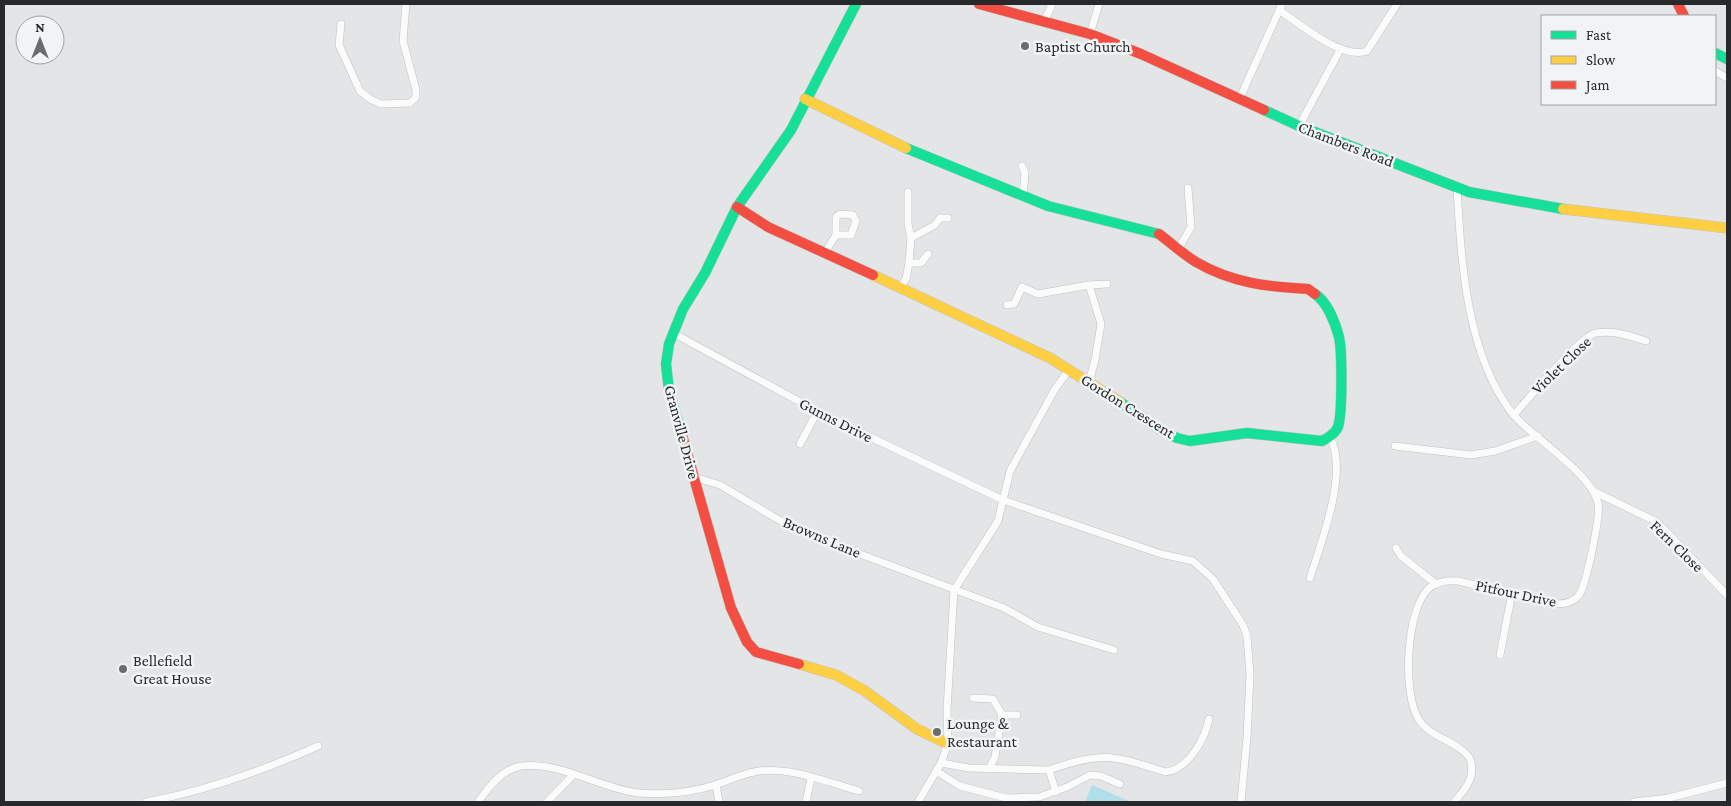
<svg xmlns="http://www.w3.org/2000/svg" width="1731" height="806" font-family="'Crimson Pro',serif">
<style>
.green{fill:#b0dee9}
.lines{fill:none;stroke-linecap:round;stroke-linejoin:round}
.street-casing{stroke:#c1c2c3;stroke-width:8}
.fast-casing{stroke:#c1c2c3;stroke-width:11}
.slow-casing{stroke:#c1c2c3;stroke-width:11}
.jam-casing{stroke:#c1c2c3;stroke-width:11}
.street{stroke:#fbfbfb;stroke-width:7}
.fast{stroke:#16e098;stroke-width:10}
.slow{stroke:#ffcf43;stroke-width:10}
.jam{stroke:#f24e42;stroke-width:10}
.poi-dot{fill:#696b6c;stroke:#f0f4f5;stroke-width:2}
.labels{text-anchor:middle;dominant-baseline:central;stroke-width:5;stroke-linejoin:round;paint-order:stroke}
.poi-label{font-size:16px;fill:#28292a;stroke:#f0f4f5;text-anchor:start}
.street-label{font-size:16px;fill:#28292a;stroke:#f0f4f5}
</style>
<rect width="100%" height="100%" fill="#e3e5e6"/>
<polygon class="green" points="1092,785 1131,802 1085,802"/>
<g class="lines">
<g class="street-casing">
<g id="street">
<path d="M1279 10C1300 24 1342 60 1367 51L1397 4"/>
<polyline points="1045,20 1052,4"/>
<polyline points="341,24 339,45 360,91 370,99 381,104 410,103 416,97 416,90 403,41 406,4"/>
<polyline points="1090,34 1099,4"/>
<polyline points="1715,71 1727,78"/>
<polyline points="1239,100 1282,4"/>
<polyline points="1299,126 1340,50"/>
<polyline points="1022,166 1025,173 1023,196"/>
<polyline points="908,192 908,224 911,238"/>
<polyline points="1179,248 1191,227 1188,188"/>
<polyline points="824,254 836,235 851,235 856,221 853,215 840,214 836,217 836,235"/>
<polyline points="909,263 911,238 935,225 940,218 948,218"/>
<polyline points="1089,285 1107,284"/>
<polyline points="901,286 906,279 909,263 921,263 928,254"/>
<polyline points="1007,305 1014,304 1022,287 1038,294 1089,285 1101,324 1095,360 1089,382"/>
<polyline points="673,333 826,416 1003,500 1161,554 1193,561 1213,579 1243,625 1247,636 1250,674 1247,738 1241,802"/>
<path d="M1514 415C1527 400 1580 336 1596 333 1614 330 1630 336 1646 341"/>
<polyline points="800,444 817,412"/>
<polyline points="1395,446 1471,455 1495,451 1538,436"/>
<polyline points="694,477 720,485 779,520 860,554 1004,608 1038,627 1114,650"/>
<polyline points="1593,491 1657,522 1727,595"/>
<polyline points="1396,548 1401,556 1436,584"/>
<path d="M1310 578C1321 542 1349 473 1330 437"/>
<polyline points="1500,655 1512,593"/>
<polyline points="973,698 993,699 1002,715"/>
<polyline points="941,763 969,768 1049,770"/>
<polyline points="990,767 995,757 1002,715 1017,715"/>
<polyline points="936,771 960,786 1006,798 1039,797 1067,787 1090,775 1101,776 1120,784"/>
<polyline points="716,785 719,802"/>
<path d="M1056 792 1049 770C1103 751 1112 755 1165 772 1188 770 1205 739 1209 719"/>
<path d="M146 802C206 791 262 771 318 746"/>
<path d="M478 802C488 788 502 769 521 766 561 761 600 789 639 793 665 795 694 792 718 784 730 780 742 774 754 772 787 765 827 782 859 791"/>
<polyline points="547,802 573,775"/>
<polyline points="806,802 811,778"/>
<polyline points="918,802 941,763 948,744 947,710 954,590 998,521 1010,471 1055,389 1069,370"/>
<path d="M1454 802C1464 791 1475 779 1471 762 1466 744 1430 738 1419 720 1402 694 1406 609 1429 588 1438 581 1447 580 1458 581L1555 604C1564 604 1573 603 1579 595 1586 585 1601 515 1598 503 1591 472 1531 437 1512 413 1466 354 1461 259 1457 187"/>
<polyline points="1634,802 1669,798 1727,783"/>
</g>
</g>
<g class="fast-casing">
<g id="fast">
<polyline points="1715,53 1727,59"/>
<polyline points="1264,110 1299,126 1469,192 1563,209"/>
<polyline points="906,148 1048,206 1159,234"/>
<path d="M1120 402 1161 430 1177 438 1190 441 1247 433 1322 441C1328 438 1333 435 1337 429 1343 419 1342 350 1339 337 1335 322 1327 302 1315 294"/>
<polyline points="681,432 669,391 666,364 669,344 683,309 705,273 737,207 791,130 856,4"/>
</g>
</g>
<g class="slow-casing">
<g id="slow">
<polyline points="805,99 906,148"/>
<polyline points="1563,209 1727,228"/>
<polyline points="873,275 1050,358 1120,402"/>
<polyline points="799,664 836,675 865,691 917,729 948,744"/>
</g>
</g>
<g class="jam-casing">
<g id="jam">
<polyline points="979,4 1090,34 1141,54 1264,110"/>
<polyline points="1678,4 1684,16"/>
<polyline points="737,207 768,227 873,275"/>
<path d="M1159 234C1171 243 1183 254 1196 262 1232 283 1268 287 1308 289L1315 294"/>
<polyline points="681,432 731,608 747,642 756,652 799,664"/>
</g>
</g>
<use href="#street" class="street"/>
<use href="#fast" class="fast"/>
<use href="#slow" class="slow"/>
<use href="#jam" class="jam"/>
</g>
<g class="poi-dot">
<circle cx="1025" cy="46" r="5"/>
<circle cx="123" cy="669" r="5"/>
<circle cx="937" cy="732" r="5"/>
</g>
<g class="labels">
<g class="poi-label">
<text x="1035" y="46">Baptist Church</text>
<text x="133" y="660">Bellefield<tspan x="133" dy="18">Great House</tspan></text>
<text x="947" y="723">Lounge &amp;<tspan x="947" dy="18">Restaurant</tspan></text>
</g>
<g class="street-label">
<text transform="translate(1346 144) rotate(21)">Chambers Road</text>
<text transform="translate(1561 365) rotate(-44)">Violet Close</text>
<text transform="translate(1128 406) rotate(32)">Gordon Crescent</text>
<text transform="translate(836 420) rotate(27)">Gunns Drive</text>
<text transform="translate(682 432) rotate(75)">Granville Drive</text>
<text transform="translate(822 537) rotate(23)">Browns Lane</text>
<text transform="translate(1677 546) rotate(44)">Fern Close</text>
<text transform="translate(1516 593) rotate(12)">Pitfour Drive</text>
</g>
</g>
<rect width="1731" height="806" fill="none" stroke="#28292a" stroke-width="10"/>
<rect x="1541" y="15" width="175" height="90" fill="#f0f4f5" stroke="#a0a3a4"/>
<rect x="1551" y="31" width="25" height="8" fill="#16e098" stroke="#a0a3a4"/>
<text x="1586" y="40" font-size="15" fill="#28292a">Fast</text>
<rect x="1551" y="56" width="25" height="8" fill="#ffcf43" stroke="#a0a3a4"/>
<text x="1586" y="65" font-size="15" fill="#28292a">Slow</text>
<rect x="1551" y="81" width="25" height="8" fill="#f24e42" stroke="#a0a3a4"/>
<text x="1586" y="90" font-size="15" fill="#28292a">Jam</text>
<g transform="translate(40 40)"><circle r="24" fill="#f0f4f5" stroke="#a0a3a4"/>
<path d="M0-4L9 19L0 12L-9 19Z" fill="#696b6c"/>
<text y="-8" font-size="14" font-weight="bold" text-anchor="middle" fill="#28292a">N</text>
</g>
</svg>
